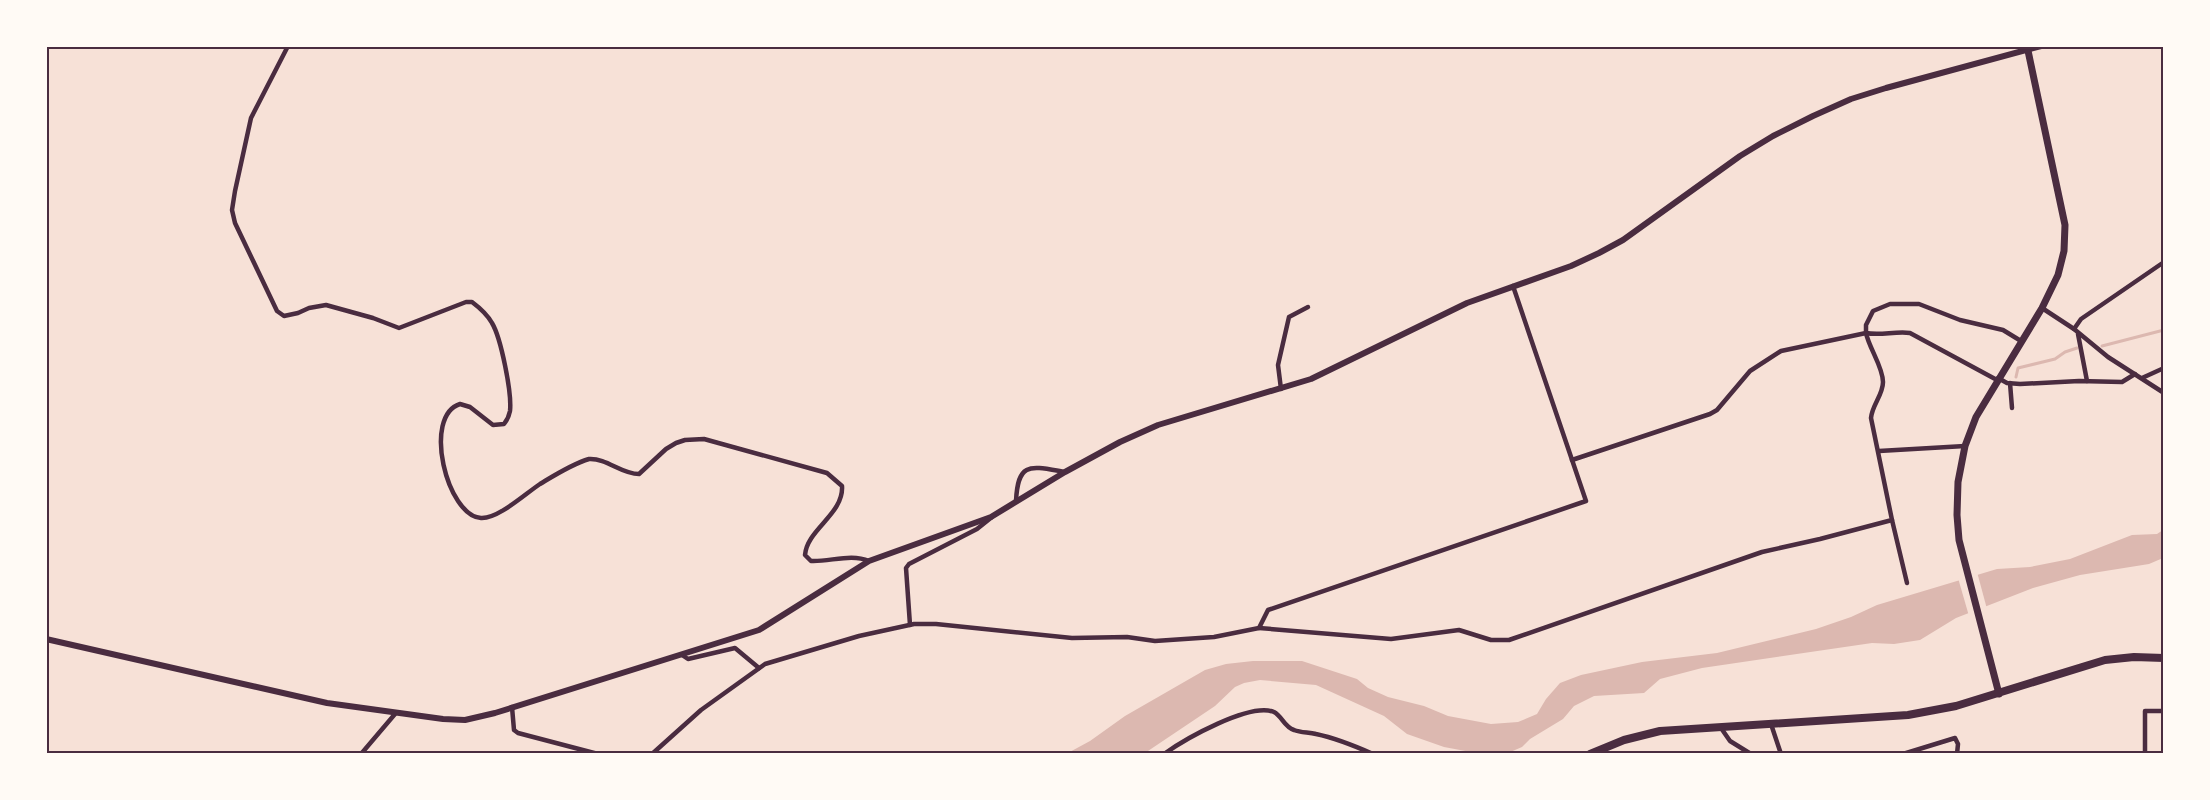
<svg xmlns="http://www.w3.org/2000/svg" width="2210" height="800" font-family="Poppins,sans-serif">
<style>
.water{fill:#dcb8b0}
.pier{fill:#f7e1d7}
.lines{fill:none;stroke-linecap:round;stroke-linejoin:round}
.stream{stroke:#dcb8b0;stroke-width:3}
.minor{stroke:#4a2c40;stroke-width:4.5}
.tertiary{stroke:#4a2c40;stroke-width:6}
.secondary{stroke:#4a2c40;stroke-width:7}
.primary{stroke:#4a2c40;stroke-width:8}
.neatline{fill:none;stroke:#4a2c40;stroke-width:2}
</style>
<rect width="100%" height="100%" fill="#f7e1d7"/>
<polygon class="water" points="2163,530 2163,558 2149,564 2080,575 2033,588 1956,618 1920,640 1894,644 1872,643 1702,668 1660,679 1644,693 1594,696 1574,706 1563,719 1530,739 1522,747 1508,753 1476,753 1444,747 1407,734 1384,716 1316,685 1260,680 1244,683 1235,687 1215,706 1145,753 1066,754 1090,741 1125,716 1205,670 1226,664 1253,661 1302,661 1357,679 1368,688 1388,697 1424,706 1448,716 1491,724 1518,722 1537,714 1546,699 1560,683 1581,675 1642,662 1717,653 1816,629 1851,617 1877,605 1997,569 2030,567 2070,559 2132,535 2157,534"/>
<polygon class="pier" points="1977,572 1987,609 1969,616 1958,578"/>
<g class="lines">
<g class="stream">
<polyline points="2102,346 2164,330"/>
<polyline points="2016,377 2018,368 2055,359 2065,352 2077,348"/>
</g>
<g class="minor">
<path d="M288 46 251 118 235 191 232 210 235 223 277 311 284 316 298 313 309 308 326 305 373 318 399 328 466 302H472C480 308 487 314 492 323 501 338 512 393 510 411 509 417 507 420 504 424L493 425 470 407 460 404C422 416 447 516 481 518 498 519 525 494 540 484 555 475 572 464 589 459 607 458 621 474 639 474L666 449 676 443 685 440 704 439 827 473 842 486C844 514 807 529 805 555L811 561C830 562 851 553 869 561"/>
<polyline points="2042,308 2074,329 2108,357 2164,393"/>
<polyline points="2074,329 2081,319 2164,262"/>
<polyline points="2078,334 2087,381"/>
<polyline points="1998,378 2007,383 2020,384 2079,381 2122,382 2135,374"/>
<polyline points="2142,378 2164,368"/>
<polyline points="2010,383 2012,408"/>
<polyline points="1281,389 1278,365 1289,317 1308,307"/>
<polyline points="1879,451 1965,446"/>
<path d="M1572 460 1710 414 1717 410 1750 371 1781 351 1866 333C1880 336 1895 331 1910 333L1997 380"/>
<path d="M1016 501C1018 461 1030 466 1065 472"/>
<polyline points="1892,520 1907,583"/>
<polyline points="910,625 906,568 909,564 977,529 992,517"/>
<path d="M1259 628 1391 639 1459 630 1491 640H1509L1762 552 1820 539 1892 520 1871 418C1872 405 1883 395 1883 382 1883 367 1869 348 1866 333V325L1873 311 1890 304H1919L1960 320 2003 330 2021 341"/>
<polyline points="682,655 688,659 735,648 759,668"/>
<polyline points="512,707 514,730 518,733 598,754"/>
<polyline points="1771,724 1781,754"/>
<polyline points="1721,728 1730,741 1751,754"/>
<polyline points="361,754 395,714"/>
<polyline points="652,754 701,710 765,664 859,636 914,624 936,624 1072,638 1127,637 1155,641 1214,637 1259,628 1268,610 1586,501 1513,286"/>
<path d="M1164 754C1185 739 1250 702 1274 712 1282 716 1284 727 1294 730 1301 733 1309 732 1316 734 1335 738 1355 746 1373 754"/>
<polyline points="1903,754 1955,738 1958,744 1957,754"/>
<polyline points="2145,754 2145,711 2164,711"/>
</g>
<polyline class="tertiary" points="46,639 327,703 443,719 465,720 495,713 759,630 869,561 991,517 1065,472 1120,442 1158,425 1311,379 1467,303 1571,266 1599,253 1623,240 1740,156 1773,136 1813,116 1851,99 1886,88 2041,46"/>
<polyline class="secondary" points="1999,694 1959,540 1957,515 1958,482 1965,446 1976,417 2042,308 2058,275 2064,251 2065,225 2027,46"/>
<polyline class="primary" points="1590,754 1624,740 1660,731 1908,715 1956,706 2105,660 2134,657 2164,658"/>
</g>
<rect width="2210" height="800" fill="none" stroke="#fffaf5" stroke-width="96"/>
<rect x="48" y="48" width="2114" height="704" class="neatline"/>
</svg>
